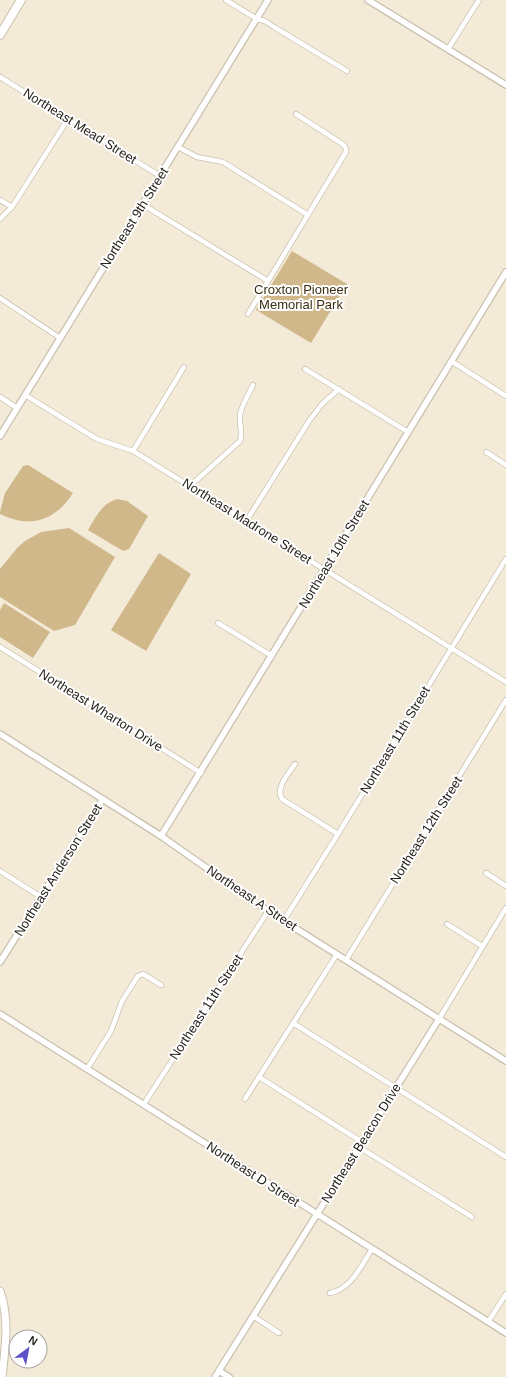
<svg xmlns="http://www.w3.org/2000/svg" width="506" height="1377" font-family="Arial,sans-serif">
<style>
.green{fill:#d0b88b}
.lines{fill:none;stroke-linecap:round;stroke-linejoin:round}
.minor-casing{stroke:#cac0af;stroke-width:6}
.tertiary-casing{stroke:#cac0af;stroke-width:8}
.primary-casing{stroke:#cac0af;stroke-width:9}
.trunk-casing{stroke:#cac0af;stroke-width:10}
.minor{stroke:#fff;stroke-width:4.5}
.tertiary{stroke:#fff;stroke-width:5.5}
.primary{stroke:#fff;stroke-width:7}
.trunk{stroke:#fff;stroke-width:8}
.labels{text-anchor:middle;dominant-baseline:central;stroke-width:4;stroke-linejoin:round;paint-order:stroke}
.street-label{font-size:13px;fill:#26221c;stroke:#fff}
.park-label{font-size:13px;fill:#3d2e12;stroke:#fff}
</style>
<rect width="100%" height="100%" fill="#f4ead8"/>
<g class="green">
<polygon points="292,251 347,284 311,343 256,310"/>
<path d="M28 465 73 493C55 521 30 529 0 514V512L5 493 23 466Z"/>
<path d="M117 499 127 501 148 516 129 549 123 551 88 530C96 517 101 504 117 499Z"/>
<polygon points="69,528 115,557 75,625 54,631 0,597 0,569 18,547 25,541 41,532"/>
<polygon points="159,553 191,574 146,651 111,630"/>
<polygon points="4,603 50,632 33,658 0,637 0,610"/>
</g>
<g class="lines">
<g class="minor-casing">
<g id="minor">
<polyline points="226,0 257,19 265,21 274,27 347,71"/>
<polyline points="448,49 479,0"/>
<polyline points="0,77 160,176"/>
<polyline points="178,147 197,157 223,162 308,215"/>
<polyline points="0,200 12,207"/>
<polyline points="142,204 268,281"/>
<polyline points="0,219 12,207 68,119"/>
<polyline points="0,298 60,338"/>
<polyline points="248,314 346,152 346,149 344,145 296,114"/>
<polyline points="451,361 506,396"/>
<polyline points="305,369 408,432"/>
<polyline points="25,395 97,439 133,451 506,682"/>
<polyline points="0,397 17,408"/>
<polyline points="133,451 184,367"/>
<polyline points="486,452 506,465"/>
<path d="M190 486 240 441C243 433 239 424 240 415 242 404 249 394 253 385"/>
<polyline points="247,520 309,421 322,404 339,389"/>
<polyline points="218,623 272,656"/>
<polyline points="0,647 201,773"/>
<path d="M295 764C289 773 275 788 282 799L338 834"/>
<polyline points="0,871 41,897"/>
<polyline points="486,873 506,886"/>
<polyline points="284,920 338,834 506,559"/>
<polyline points="447,924 482,946"/>
<polyline points="346,960 506,700"/>
<polyline points="439,1019 506,908"/>
<polyline points="293,1023 506,1157"/>
<polyline points="87,1069 111,1031 122,1001 138,976 143,974 161,985"/>
<polyline points="259,1077 362,1142"/>
<polyline points="245,1099 337,954"/>
<polyline points="144,1104 268,911"/>
<polyline points="359,1147 472,1217"/>
<path d="M330 1293C351 1290 362 1264 372 1249"/>
<polyline points="253,1316 279,1333"/>
<polyline points="488,1322 506,1294"/>
</g>
</g>
<g class="tertiary-casing">
<g id="tertiary">
<polyline points="368,0 506,85"/>
<polyline points="0,436 268,0"/>
<polyline points="0,734 161,836 268,911 506,1061"/>
<polyline points="161,836 506,272"/>
<polyline points="0,962 103,799"/>
<polyline points="0,1014 506,1333"/>
<polyline points="219,1371 229,1377"/>
<polyline points="215,1377 439,1019"/>
</g>
</g>
<g class="primary-casing">
<path id="primary" d="M0 1291C10 1319 5 1349 2 1377"/>
</g>
<g class="trunk-casing">
<polyline id="trunk" points="0,35 21,0"/>
</g>
<use href="#minor" class="minor"/>
<use href="#tertiary" class="tertiary"/>
<use href="#primary" class="primary"/>
<use href="#trunk" class="trunk"/>
</g>
<g class="labels">
<g class="street-label">
<text transform="translate(80 126) rotate(32)">Northeast Mead Street</text>
<text transform="translate(134 218) rotate(-58)">Northeast 9th Street</text>
<text transform="translate(247 521) rotate(32)">Northeast Madrone Street</text>
<text transform="translate(334 554) rotate(-59)">Northeast 10th Street</text>
<text transform="translate(101 710) rotate(32)">Northeast Wharton Drive</text>
<text transform="translate(395 740) rotate(-59)">Northeast 11th Street</text>
<text transform="translate(426 830) rotate(-58)">Northeast 12th Street</text>
<text transform="translate(58 870) rotate(-58)">Northeast Anderson Street</text>
<text transform="translate(252 898) rotate(34)">Northeast A Street</text>
<text transform="translate(206 1007) rotate(-57)">Northeast 11th Street</text>
<text transform="translate(361 1143) rotate(-58)">Northeast Beacon Drive</text>
<text transform="translate(253 1174) rotate(33)">Northeast D Street</text>
</g>
<g class="park-label">
<text x="301" y="289">Croxton Pioneer<tspan x="301" dy="15">Memorial Park</tspan></text>
</g>
</g>
<g transform="translate(28 1349) rotate(32)"><circle r="19" fill="#ffffff" stroke="#a8a7a4"/>
<path d="M0-3L7 15L0 10L-7 15Z" fill="#5e52cb"/>
<text y="-6" font-size="11" font-weight="bold" text-anchor="middle" fill="#26221c">N</text>
</g>
</svg>
